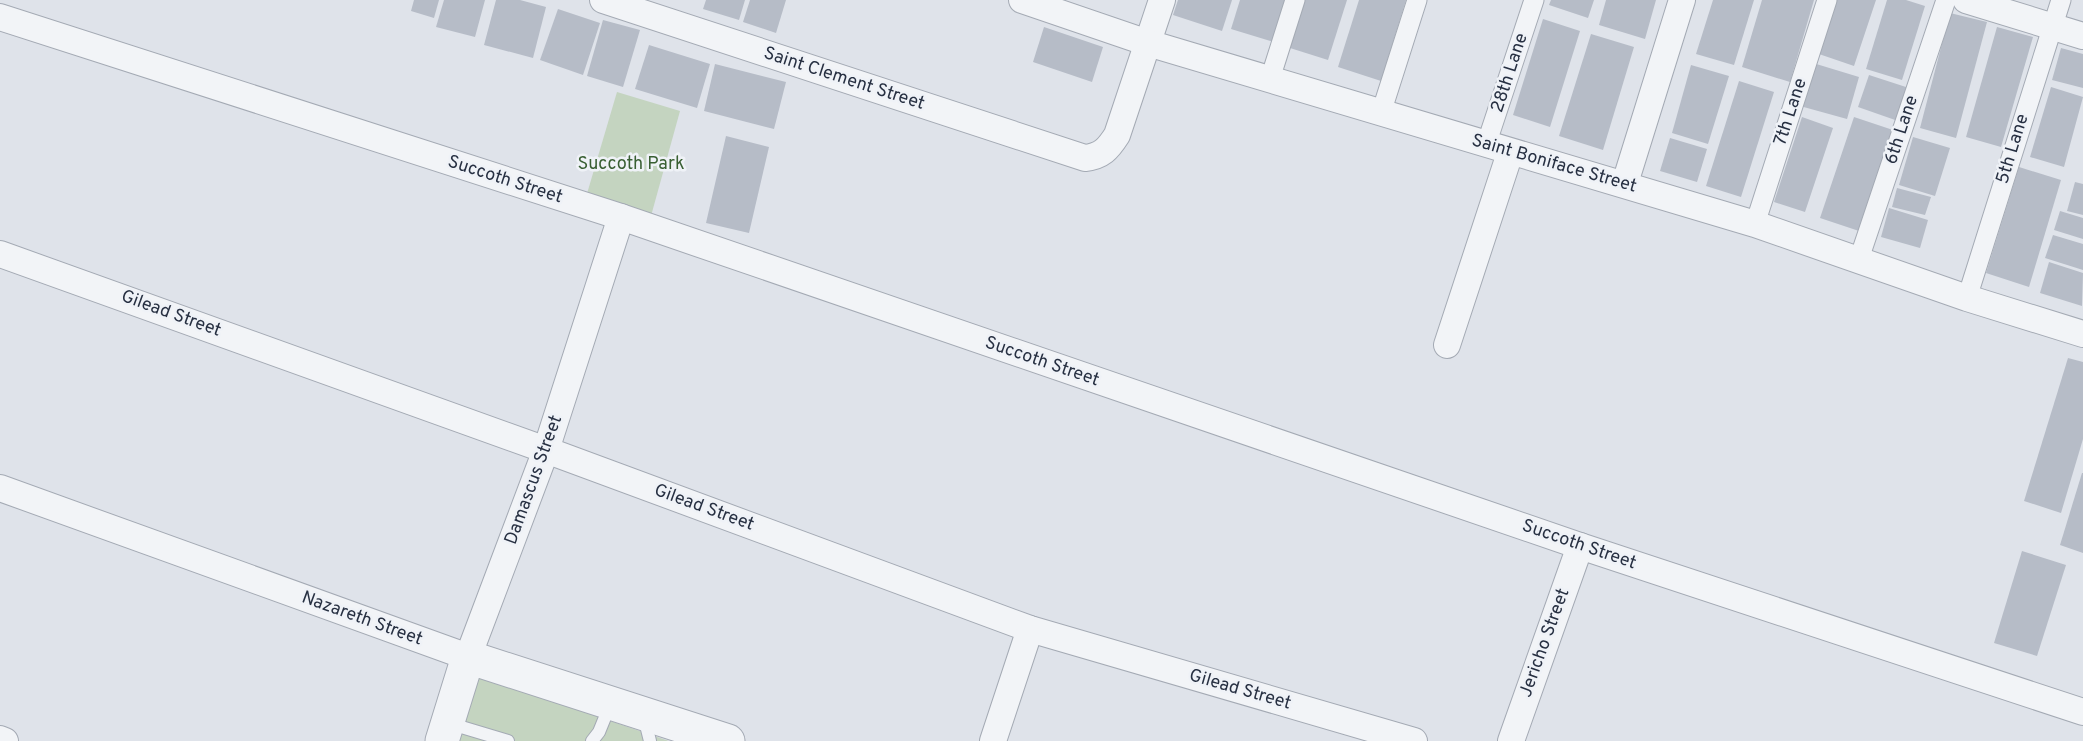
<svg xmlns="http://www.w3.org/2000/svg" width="2083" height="741" font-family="Overpass,sans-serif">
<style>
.green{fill:#c4d4c0}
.building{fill:#b6bcc7}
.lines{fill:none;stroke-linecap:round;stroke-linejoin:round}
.service-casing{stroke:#a4aab4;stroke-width:14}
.pedestrian-casing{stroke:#a4aab4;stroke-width:21}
.minor-casing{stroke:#a4aab4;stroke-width:28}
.tertiary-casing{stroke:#a4aab4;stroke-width:35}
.service{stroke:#f2f4f7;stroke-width:12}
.pedestrian{stroke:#f2f4f7;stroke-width:19}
.minor{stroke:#f2f4f7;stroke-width:26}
.tertiary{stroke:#f2f4f7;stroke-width:33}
.labels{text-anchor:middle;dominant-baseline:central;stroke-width:5;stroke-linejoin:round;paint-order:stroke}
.street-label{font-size:18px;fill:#273042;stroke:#eff2f7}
.park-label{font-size:18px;fill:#395f33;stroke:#eff2f7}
</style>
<rect width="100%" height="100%" fill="#dfe3ea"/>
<g class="green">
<polygon points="617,92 680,111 651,216 586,197"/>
<polygon points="479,676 669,741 457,741"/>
</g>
<g class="building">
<polygon points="414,0 439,0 434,18 411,11"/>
<polygon points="444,0 485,0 475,37 436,27"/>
<polygon points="496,0 520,0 546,7 533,58 484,45"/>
<polygon points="706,0 745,0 739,20 703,9"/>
<polygon points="750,0 786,0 776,33 743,22"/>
<polygon points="1178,0 1232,0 1222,31 1173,15"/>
<polygon points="1240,0 1287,0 1274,42 1231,29"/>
<polygon points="1305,0 1347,0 1328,60 1290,48"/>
<polygon points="1359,0 1406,0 1381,81 1338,67"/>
<polygon points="1551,0 1594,0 1588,18 1549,5"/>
<polygon points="1606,0 1656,0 1645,39 1599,25"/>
<polygon points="1713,0 1754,0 1734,65 1696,54"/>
<polygon points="1762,0 1814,0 1790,82 1742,67"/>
<polygon points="1834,0 1876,0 1854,66 1816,53"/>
<polygon points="1887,0 1906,0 1925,6 1902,80 1866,69"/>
<polygon points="558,9 600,23 583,75 540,60"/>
<polygon points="1950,13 1987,22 1956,138 1920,128"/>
<polygon points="1543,19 1580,31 1550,127 1513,115"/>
<polygon points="603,20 640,30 623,87 587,76"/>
<polygon points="1044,27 1103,47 1092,82 1033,62"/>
<polygon points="1997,27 2033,37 2001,147 1966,137"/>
<polygon points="1591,34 1634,47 1603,150 1559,136"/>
<polygon points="649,45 710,64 697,108 635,89"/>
<polygon points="2061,48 2083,54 2083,88 2052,80"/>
<polygon points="1813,63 1859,77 1847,119 1800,106"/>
<polygon points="715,64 786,82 774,129 704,111"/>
<polygon points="1691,65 1729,76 1708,144 1672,133"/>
<polygon points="1869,75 1909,88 1898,121 1858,107"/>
<polygon points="1739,81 1774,92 1741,197 1706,186"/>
<polygon points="2051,87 2083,97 2064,167 2030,157"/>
<polygon points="1802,117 1833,128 1805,212 1774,202"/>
<polygon points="1854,117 1893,130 1859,231 1820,218"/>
<polygon points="726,136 769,147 749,233 706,223"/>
<polygon points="1913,137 1950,148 1935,196 1899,185"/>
<polygon points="1670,138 1707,149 1697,182 1660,171"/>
<polygon points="2019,167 2061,180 2029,287 1986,273"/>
<polygon points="2075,182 2083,184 2083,215 2067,211"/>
<polygon points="1897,188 1931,197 1925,215 1892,207"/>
<polygon points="1889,208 1928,220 1920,248 1881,237"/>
<polygon points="2060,211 2083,218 2083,239 2054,230"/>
<polygon points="2053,235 2083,244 2083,270 2045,258"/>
<polygon points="2049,262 2083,273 2082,306 2040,293"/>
<polygon points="2068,358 2083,362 2083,439 2061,513 2024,501"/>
<polygon points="2082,473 2083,473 2083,553 2060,545"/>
<polygon points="2022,551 2066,565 2037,656 1994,643"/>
</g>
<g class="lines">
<g class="service-casing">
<g id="service">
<polyline points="644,717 650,741"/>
<polyline points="448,723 508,741"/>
<polyline points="592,741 599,732 610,705"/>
</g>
</g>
<g class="pedestrian-casing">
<g id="pedestrian">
<polyline points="1270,79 1295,0"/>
<polyline points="1381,113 1417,0"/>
<polyline points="1486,145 1534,0"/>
<polyline points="1755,224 1827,0"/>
<polyline points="1859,259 1946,0"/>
<polyline points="1967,298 2061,0"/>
</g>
</g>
<g class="minor-casing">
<g id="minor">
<path d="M603 0 1085 158C1102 156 1108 149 1117 135L1162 0"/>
<polyline points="1022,0 1148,43 1755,224 1967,298 2083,334"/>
<polyline points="1966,0 2083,36"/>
<polyline points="0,17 621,217 1580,546 2083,712"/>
<polyline points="1625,183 1682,0"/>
<polyline points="0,254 546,450 1030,629 1414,741"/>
<polyline points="1447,345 1510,153"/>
<polyline points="0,488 468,657 546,450 621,217"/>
<polyline points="0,739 5,741"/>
<polyline points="993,741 1030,629"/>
<polyline points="1511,741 1580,546"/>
</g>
</g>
<g class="tertiary-casing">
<polyline id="tertiary" points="442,741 468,657 728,741"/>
</g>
<use href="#service" class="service"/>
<use href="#pedestrian" class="pedestrian"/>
<use href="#minor" class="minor"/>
<use href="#tertiary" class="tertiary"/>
</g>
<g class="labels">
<g class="street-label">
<text transform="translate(1510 73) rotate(-72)">28th Lane</text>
<text transform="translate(844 79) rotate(18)">Saint Clement Street</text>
<text transform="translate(1791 112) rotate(-72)">7th Lane</text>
<text transform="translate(1902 130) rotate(-72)">6th Lane</text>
<text transform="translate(2013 149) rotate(-73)">5th Lane</text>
<text transform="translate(1554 164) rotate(16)">Saint Boniface Street</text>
<text transform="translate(505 180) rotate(18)">Succoth Street</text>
<text transform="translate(171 314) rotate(20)">Gilead Street</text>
<text transform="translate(1042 362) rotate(19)">Succoth Street</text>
<text transform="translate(534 480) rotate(-70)">Damascus Street</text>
<text transform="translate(704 508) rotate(20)">Gilead Street</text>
<text transform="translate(1579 545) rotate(19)">Succoth Street</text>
<text transform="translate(362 619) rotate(20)">Nazareth Street</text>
<text transform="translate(1545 643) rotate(-70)">Jericho Street</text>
<text transform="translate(1240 690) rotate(16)">Gilead Street</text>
</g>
<g class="park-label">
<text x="631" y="164">Succoth Park</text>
</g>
</g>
</svg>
